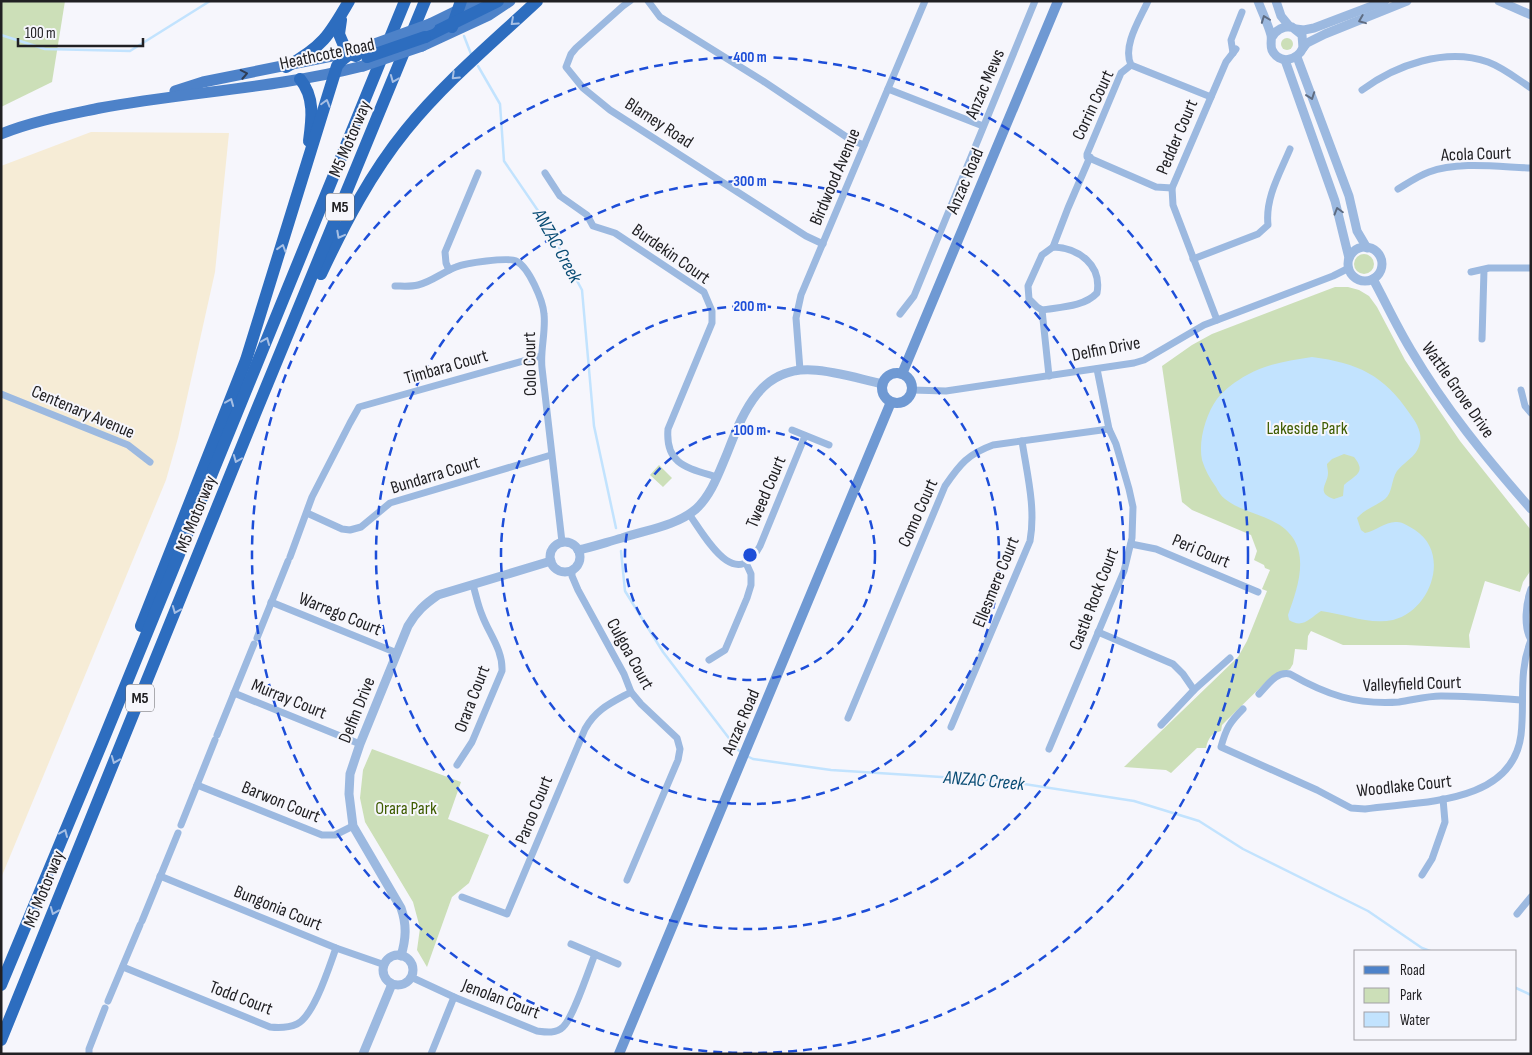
<svg xmlns="http://www.w3.org/2000/svg" width="1532" height="1055" font-family="'Sofia Sans Condensed',sans-serif">
<style>
.industrial{fill:#f6ecd6}
.green{fill:#ccdfb8}
.water{fill:#c2e3fe;fill-rule:evenodd}
.lines{fill:none;stroke-linecap:round;stroke-linejoin:round}
.stream{stroke:#c2e3fe;stroke-width:2.5}
.minor{stroke:#9cb9e0;stroke-width:7}
.tertiary{stroke:#9cb9e0;stroke-width:9}
.secondary{stroke:#6f99d3;stroke-width:10}
.primary{stroke:#4d82c9;stroke-width:11}
.motorway{stroke:#2d6dbf;stroke-width:12}
.primary-bridge{stroke:#4d82c9;stroke-width:11}
.motorway-bridge{stroke:#2d6dbf;stroke-width:12}
.oneway{stroke:#5e6c82}
.oneway2{stroke:#a6bfe4}
.oneway3{stroke:#2e3d55}
.ring{fill:none;stroke:#1d4ed8;stroke-width:2.5;stroke-dasharray:9 6}
.labels{text-anchor:middle;dominant-baseline:central;stroke-width:4;stroke-linejoin:round;paint-order:stroke}
.shield{fill:#f6f6fc;stroke:#616064;stroke-width:1}
.shield-label{font-size:16px;font-weight:bold;fill:#212023}
.street-label{font-size:18px;fill:#212023;stroke:#f6f6fc}
.park-label{font-size:18px;fill:#3e5c01;stroke:#f6f6fc}
.water-label{font-size:19px;font-style:italic;fill:#0a4d75;stroke:#f6f6fc}
.centre{fill:#1d4ed8;stroke:#f6f6fc;stroke-width:2.5}
.ring-label{font-size:15px;text-anchor:middle;font-weight:bold;fill:#1d4ed8;stroke:#f6f6fc;stroke-width:4;stroke-linejoin:round;paint-order:stroke}
</style>
<rect width="100%" height="100%" fill="#f6f6fc"/>
<polygon class="industrial" points="91,132 229,133 215,272 178,438 166,480 1,878 1,166"/>
<g class="green">
<polygon points="1,1 65,1 52,82 1,107"/>
<circle cx="1287" cy="44" r="6"/>
<circle cx="1364" cy="264" r="10"/>
<path d="M1335 287H1348L1359 290 1369 296 1377 307 1405 360 1460 441 1531 530V570L1523 582 1520 592 1485 581 1469 635 1470 648 1406 645H1343L1311 631 1308 636 1307 650 1295 649 1293 664 1290 669 1268 680 1227 720 1222 725 1221 731C1212 733 1208 738 1206 748H1197L1171 773 1166 770 1124 767 1238 657 1247 641 1267 591 1262 589 1270 570 1265 568 1264 565 1254 560 1257 551 1251 535 1192 510 1182 502 1162 366 1192 345 1212 334Z"/>
<polygon points="659,465 672,478 663,487 650,475"/>
<polygon points="372,749 461,782 448,819 489,835 469,883 452,897 427,967 417,950 420,928 413,902 365,822 360,798 363,770"/>
</g>
<path class="water" d="M1312 357C1358 363 1384 375 1410 414 1416 422 1422 432 1420 442 1418 456 1405 461 1397 471 1391 480 1393 492 1385 499 1376 506 1365 509 1357 518L1361 530 1365 533C1376 531 1386 521 1397 522 1403 522 1410 527 1415 530 1451 553 1431 611 1393 620 1369 625 1345 614 1321 611 1310 618 1303 629 1289 620L1288 615C1296 592 1308 561 1293 538 1278 515 1245 515 1225 499 1221 496 1218 491 1216 487 1210 479 1205 470 1202 460 1198 441 1206 414 1217 399 1225 389 1236 381 1247 375 1268 363 1289 361 1312 357ZM1344 454 1354 457C1367 473 1355 475 1344 485L1343 496 1334 499C1315 493 1328 484 1328 473 1328 470 1327 467 1327 464L1332 459Z"/>
<g class="lines">
<g class="stream">
<polyline points="1,35 45,49 130,51 210,1"/>
<polyline points="464,36 471,54"/>
<polyline points="478,66 500,104 504,161 543,218 582,290 594,426 616,528"/>
<polyline points="621,551 625,591 663,652 738,750 743,753"/>
<polyline points="747,756 753,759 831,770 1004,781 1134,801 1199,821 1243,849 1368,911 1422,948 1430,951"/>
<polyline points="1516,988 1531,995"/>
</g>
<g class="minor">
<polyline points="630,1 623,6 576,48 571,54 566,67 583,88 610,110 806,236 823,244"/>
<polyline points="648,1 660,17 763,81 851,140 864,145"/>
<path d="M1148 1C1140 19 1122 46 1131 65L1211 97"/>
<polyline points="1233,53 1231,40 1242,12"/>
<polyline points="1131,65 1121,73 1087,154 1087,157 1156,187 1172,188"/>
<polyline points="888,89 983,126"/>
<path d="M1362 90C1396 65 1446 47 1488 62 1504 68 1517 79 1531 88"/>
<path d="M545 173 560 196 587 215 593 226 615 233 704 292 712 311V323L668 429C665 465 688 468 717 477"/>
<path d="M1398 189C1408 183 1418 176 1429 172 1458 161 1500 167 1531 168"/>
<polyline points="1053,247 1068,208 1090,157"/>
<path d="M1193 259 1258 234 1268 225C1265 198 1280 173 1290 149"/>
<polyline points="449,270 446,263 445,252 478,173"/>
<polyline points="1471,272 1489,268 1531,268"/>
<path d="M395 286C402 286 410 287 418 285 431 282 443 272 456 267 465 263 508 257 516 261 529 267 543 301 544 314 546 332 540 350 542 368L562 542"/>
<path d="M1042 310C1060 307 1084 307 1097 293 1102 265 1079 248 1053 247L1042 255 1028 286 1029 299 1037 307 1042 310 1049 376"/>
<polyline points="900,314 914,296 1035,1"/>
<polyline points="1217,320 1173,205 1172,188 1226,62 1236,49"/>
<polyline points="1482,339 1484,270"/>
<polyline points="800,370 796,318 801,295 925,1"/>
<polyline points="912,390 946,391 1134,363 1144,360 1204,325 1333,276 1349,268"/>
<polyline points="1521,390 1525,406 1531,413"/>
<polyline points="1,394 128,445 150,462"/>
<polyline points="792,430 829,445"/>
<polyline points="307,513 342,529 350,530 361,527 390,503 551,455"/>
<path d="M689 514C705 536 735 594 760 546L805 436"/>
<polyline points="1131,544 1156,549 1258,592"/>
<polyline points="290,557 312,497 350,423 359,407 541,356"/>
<polyline points="572,570 572,576 578,590 624,674 631,692 641,704 677,738 680,749 678,760 627,880"/>
<path d="M1531 589C1526 603 1523 626 1531 640"/>
<polyline points="271,602 397,653"/>
<polyline points="1098,632 1173,664 1183,674 1194,690"/>
<polyline points="257,638 288,561"/>
<polyline points="709,660 725,650 747,598 751,585 751,574 746,563"/>
<polyline points="234,693 360,744"/>
<path d="M1259 694C1268 685 1276 671 1290 674 1327 695 1356 705 1399 702 1413 700 1427 696 1441 696 1467 696 1494 698 1521 700"/>
<path d="M1243 709C1230 722 1226 728 1221 747L1317 790 1351 808 1365 809C1418 801 1512 806 1521 735 1525 702 1518 673 1531 640"/>
<path d="M848 718 945 486C960 464 968 454 993 445L1109 429"/>
<polyline points="1161,725 1194,690 1230,658"/>
<path d="M951 727 1030 541C1036 508 1027 474 1022 441"/>
<polyline points="217,735 254,644"/>
<polyline points="1049,749 1124,571 1132,538 1133,507 1129,489 1116,444 1109,429 1097,369"/>
<path d="M457 765 472 742 502 671C503 650 489 634 482 615 478 606 476 595 473 585"/>
<polyline points="197,785 322,835 335,835 353,826"/>
<polyline points="181,825 215,740"/>
<polyline points="1422,875 1432,859 1445,822 1443,799"/>
<polyline points="160,876 336,948 385,965"/>
<path d="M462 897 507 914 585 729C596 709 611 703 631 692"/>
<polyline points="1517,914 1531,897"/>
<polyline points="142,921 178,833"/>
<polyline points="571,944 618,964"/>
<path d="M123 967 270 1027C279 1028 288 1028 297 1024 314 1016 329 967 336 948"/>
<path d="M411 977 454 997 537 1031C545 1032 556 1034 563 1027 573 1018 589 969 595 954"/>
<polyline points="108,1001 140,925"/>
<polyline points="89,1054 89,1049 105,1008"/>
<polyline points="431,1054 454,997"/>
</g>
<g class="tertiary">
<path d="M1258 1C1262 12 1268 24 1271 35 1272 40 1270 45 1272 50 1279 65 1297 61 1303 48L1302 35 1292 27C1283 26 1277 29 1272 37"/>
<polyline points="1276,1 1281,16 1290,27"/>
<polyline points="1499,1 1531,15"/>
<polyline points="1296,29 1304,30 1314,28 1385,1"/>
<polyline points="1303,48 1307,43 1325,34 1407,1"/>
<polyline points="1297,57 1349,196 1357,231 1367,248"/>
<polyline points="1285,60 1335,201 1349,258"/>
<circle cx="1365" cy="264" r="17"/>
<path d="M1373 279C1386 303 1397 327 1411 350 1445 408 1487 459 1531 509"/>
<circle cx="565" cy="557" r="15"/>
<path d="M578 550C593 547 607 542 622 538 646 530 676 526 696 509 711 495 718 475 726 456 742 416 758 367 812 370 836 371 860 379 883 384"/>
<circle cx="398" cy="970" r="15"/>
<path d="M401 956C406 939 407 925 401 908L353 826 349 794 350 774 360 744 408 626C416 612 425 604 438 595L551 561"/>
<polyline points="363,1054 392,984"/>
</g>
<g class="secondary">
<circle cx="897" cy="388" r="15"/>
<polyline points="902,374 1058,1"/>
<polyline points="619,1054 891,402"/>
</g>
<g class="primary">
<polyline points="430,24 477,1"/>
<polyline points="422,46 489,15 510,1"/>
<polyline points="175,91 203,82 352,52"/>
<path d="M1 134C33 121 67 115 100 108 187 92 277 88 363 66"/>
</g>
<g class="motorway">
<polyline points="341,20 339,34 347,53 356,56"/>
<polyline points="452,27 461,1"/>
<polyline points="425,37 498,1"/>
<path d="M286 67C322 47 329 36 349 1"/>
<path d="M300 79C315 97 312 119 309 141"/>
<path d="M321 274C345 223 371 173 406 130 445 82 492 43 537 1"/>
<path d="M141 626 246 360 337 66C343 57 351 53 361 49"/>
<polyline points="1,985 102,743 405,1"/>
<polyline points="1,1040 255,414 425,1"/>
</g>
<g class="primary-bridge">
<polyline points="372,45 430,24"/>
<polyline points="363,66 422,46"/>
</g>
<polyline class="motorway-bridge" points="367,57 425,37"/>
</g>
<defs><path id="oneway-chevron" d="M-2-3.5L2.5 0L-2 3.5" fill="none" stroke-width="1.6" stroke-linecap="round" stroke-linejoin="round" transform="scale(1.25)"/></defs>
<g class="oneway">
<use href="#oneway-chevron" transform="translate(1265 19) rotate(-111)"/>
<use href="#oneway-chevron" transform="translate(1362 20) rotate(158)"/>
<use href="#oneway-chevron" transform="translate(1311 96) rotate(70)"/>
<use href="#oneway-chevron" transform="translate(1338 211) rotate(-106)"/>
</g>
<g class="oneway2">
<use href="#oneway-chevron" transform="translate(514 22) rotate(138)"/>
<use href="#oneway-chevron" transform="translate(455 76) rotate(136)"/>
<use href="#oneway-chevron" transform="translate(394 79) rotate(112)"/>
<use href="#oneway-chevron" transform="translate(326 103) rotate(-74)"/>
<use href="#oneway-chevron" transform="translate(340 235) rotate(118)"/>
<use href="#oneway-chevron" transform="translate(282 248) rotate(-73)"/>
<use href="#oneway-chevron" transform="translate(266 341) rotate(-68)"/>
<use href="#oneway-chevron" transform="translate(230 402) rotate(-68)"/>
<use href="#oneway-chevron" transform="translate(237 459) rotate(112)"/>
<use href="#oneway-chevron" transform="translate(176 610) rotate(112)"/>
<use href="#oneway-chevron" transform="translate(115 760) rotate(112)"/>
<use href="#oneway-chevron" transform="translate(64 833) rotate(-67)"/>
<use href="#oneway-chevron" transform="translate(54 911) rotate(112)"/>
</g>
<use class="oneway3" href="#oneway-chevron" transform="translate(244 74) rotate(-11)"/>
<g class="ring">
<circle cx="750" cy="555" r="125"/>
<circle cx="750" cy="555" r="249"/>
<circle cx="750" cy="555" r="374"/>
<circle cx="750" cy="555" r="498"/>
</g>
<g class="labels">
<g class="shield">
<rect x="326" y="193.5" width="28" height="27" rx="4"/>
<rect x="126" y="684.5" width="28" height="27" rx="4"/>
</g>
<g class="shield-label">
<text x="340" y="207">M5</text>
<text x="140" y="698">M5</text>
</g>
<g class="street-label">
<text transform="translate(327 54) rotate(-12)">Heathcote Road</text>
<text transform="translate(985 84) rotate(-67)">Anzac Mews</text>
<text transform="translate(1093 105) rotate(-65)">Corrin Court</text>
<text transform="translate(659 123) rotate(33)">Blamey Road</text>
<text transform="translate(1177 137) rotate(-67)">Pedder Court</text>
<text transform="translate(350 139) rotate(-67)">M5 Motorway</text>
<text transform="translate(1476 154) rotate(-2)">Acola Court</text>
<text transform="translate(835 177) rotate(-67)">Birdwood Avenue</text>
<text transform="translate(965 181) rotate(-67)">Anzac Road</text>
<text transform="translate(671 254) rotate(35)">Burdekin Court</text>
<text transform="translate(1106 349) rotate(-11)">Delfin Drive</text>
<text transform="translate(530 364) rotate(-91)">Colo Court</text>
<text transform="translate(446 367) rotate(-16)">Timbara Court</text>
<text transform="translate(1458 390) rotate(55)">Wattle Grove Drive</text>
<text transform="translate(83 412) rotate(23)">Centenary Avenue</text>
<text transform="translate(435 475) rotate(-17)">Bundarra Court</text>
<text transform="translate(766 492) rotate(-67)">Tweed Court</text>
<text transform="translate(918 513) rotate(-66)">Como Court</text>
<text transform="translate(196 514) rotate(-68)">M5 Motorway</text>
<text transform="translate(1201 551) rotate(23)">Peri Court</text>
<text transform="translate(996 582) rotate(-68)">Ellesmere Court</text>
<text transform="translate(1094 599) rotate(-69)">Castle Rock Court</text>
<text transform="translate(340 614) rotate(22)">Warrego Court</text>
<text transform="translate(630 654) rotate(61)">Culgoa Court</text>
<text transform="translate(1412 684) rotate(-2)">Valleyfield Court</text>
<text transform="translate(289 699) rotate(22)">Murray Court</text>
<text transform="translate(472 699) rotate(-69)">Orara Court</text>
<text transform="translate(357 710) rotate(-68)">Delfin Drive</text>
<text transform="translate(741 722) rotate(-67)">Anzac Road</text>
<text transform="translate(1404 786) rotate(-6)">Woodlake Court</text>
<text transform="translate(281 802) rotate(22)">Barwon Court</text>
<text transform="translate(534 810) rotate(-68)">Paroo Court</text>
<text transform="translate(44 889) rotate(-68)">M5 Motorway</text>
<text transform="translate(278 908) rotate(22)">Bungonia Court</text>
<text transform="translate(241 998) rotate(21)">Todd Court</text>
<text transform="translate(501 999) rotate(21)">Jenolan Court</text>
</g>
<g class="park-label">
<text x="1307" y="428">Lakeside Park</text>
<text x="406" y="808">Orara Park</text>
</g>
<g class="water-label">
<text transform="translate(557 246) rotate(61)">ANZAC Creek</text>
<text transform="translate(984 781) rotate(5)">ANZAC Creek</text>
</g>
</g>
<circle cx="750" cy="555" r="8" class="centre"/>
<g class="ring-label">
<text x="750" y="62">400 m</text>
<text x="750" y="186">300 m</text>
<text x="750" y="311">200 m</text>
<text x="750" y="435">100 m</text>
</g>
<rect width="1532" height="1055" fill="none" stroke="#212023" stroke-width="5"/>
<rect x="1354" y="950" width="162" height="90" fill="#f6f6fc" stroke="#a1a0a5"/>
<rect x="1364" y="966" width="25" height="8" fill="#4d82c9" stroke="#a1a0a5"/>
<text x="1400" y="975" font-size="15" fill="#212023">Road</text>
<rect x="1364" y="988" width="25" height="15" fill="#ccdfb8" stroke="#a1a0a5"/>
<text x="1400" y="1000" font-size="15" fill="#212023">Park</text>
<rect x="1364" y="1012" width="25" height="15" fill="#c2e3fe" stroke="#a1a0a5"/>
<text x="1400" y="1025" font-size="15" fill="#212023">Water</text>
<path d="M18 38v8h125v-8" fill="none" stroke="#212023" stroke-width="2.5"/>
<text x="25" y="38" font-size="15" fill="#212023" stroke="#f6f6fc" stroke-width="4" paint-order="stroke">100 m</text>
</svg>
